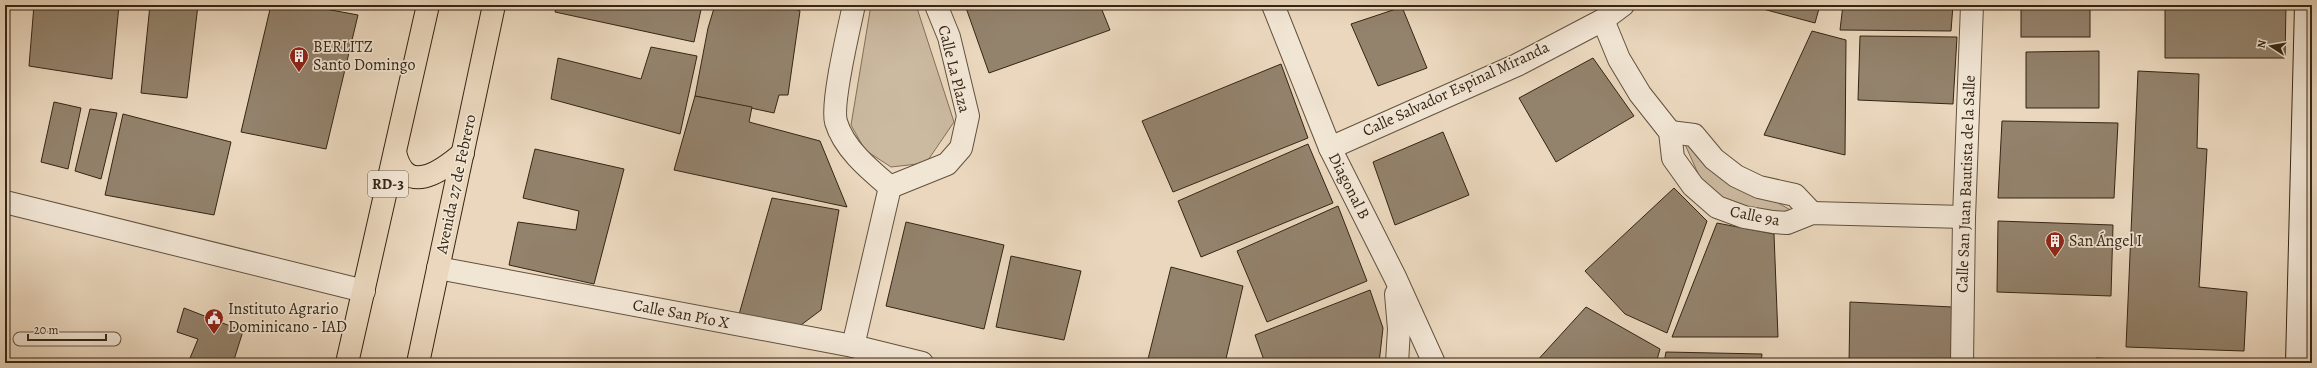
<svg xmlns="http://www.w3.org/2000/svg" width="2317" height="368" font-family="Alegreya,serif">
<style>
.green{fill:#cbb9a0;stroke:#806f5a}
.building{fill:#93826c;stroke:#352514}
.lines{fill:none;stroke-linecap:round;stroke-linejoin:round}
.lane-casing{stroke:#62523e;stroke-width:15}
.street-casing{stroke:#62523e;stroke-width:24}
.secondary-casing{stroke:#352514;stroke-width:24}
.highway-casing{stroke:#352514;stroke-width:24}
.lane{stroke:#f1e5d4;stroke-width:13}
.street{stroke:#f1e5d4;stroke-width:22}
.secondary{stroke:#f1e5d4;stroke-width:22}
.highway{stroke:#ead7bd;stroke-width:22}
.labels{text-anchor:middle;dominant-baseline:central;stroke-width:3.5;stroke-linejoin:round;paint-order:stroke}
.shield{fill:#f1e5d4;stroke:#6d5f4e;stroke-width:1}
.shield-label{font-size:15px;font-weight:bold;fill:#352514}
.poi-label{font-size:16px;fill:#352514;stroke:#f1e5d4;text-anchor:start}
.street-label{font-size:16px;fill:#352514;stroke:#f1e5d4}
</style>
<rect width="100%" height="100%" fill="#ead7bd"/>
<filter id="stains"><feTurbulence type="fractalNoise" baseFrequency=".005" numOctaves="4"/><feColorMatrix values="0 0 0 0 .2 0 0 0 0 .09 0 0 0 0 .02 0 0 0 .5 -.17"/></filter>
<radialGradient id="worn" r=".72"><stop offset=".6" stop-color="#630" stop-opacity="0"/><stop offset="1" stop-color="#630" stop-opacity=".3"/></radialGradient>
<g class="green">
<polygon points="871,5 916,5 954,122 926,163 891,167 865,150 851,125"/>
<polygon points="1683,140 1733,177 1794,212 1756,215 1726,208 1701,180"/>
</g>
<g class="building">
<polygon points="34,5 119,5 112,79 29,66"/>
<polygon points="150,5 198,5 187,98 141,93"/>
<polygon points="271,5 304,5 358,15 326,149 241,132"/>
<polygon points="557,5 702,5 694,42 555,12"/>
<polygon points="715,5 785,5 800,11 788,95 779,95 774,113 695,96 708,28"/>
<polygon points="965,5 1100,5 1110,30 989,73"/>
<polygon points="1748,5 1820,5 1815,23"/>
<polygon points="1843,5 1953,5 1951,31 1840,30"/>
<rect x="2021" y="5" width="69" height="32"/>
<polygon points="2165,5 2286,5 2285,58 2165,58"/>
<polygon points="1402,7 1427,68 1378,86 1351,24"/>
<polygon points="1812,31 1846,40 1845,155 1764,135"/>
<polygon points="1860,36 1957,37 1953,104 1858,100"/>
<polygon points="651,47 697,56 680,134 551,99 558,58 641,79"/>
<polygon points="2099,51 2099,108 2026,108 2026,52"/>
<polygon points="1593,58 1634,116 1556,162 1519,98"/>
<polygon points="1281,64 1308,138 1173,192 1142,121"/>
<polygon points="2138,71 2199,74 2197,148 2207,149 2199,287 2247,292 2244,351 2126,347"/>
<polygon points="695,96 752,107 749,122 820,141 847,207 674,170"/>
<polygon points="54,102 81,108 68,169 41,162"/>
<polygon points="90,109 117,113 101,179 75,171"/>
<polygon points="123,114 231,142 214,215 105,195"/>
<polygon points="2002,121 2118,123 2114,198 1998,198"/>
<polygon points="1443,132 1469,195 1395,225 1373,162"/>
<polygon points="1308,144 1333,203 1201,257 1178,201"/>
<polygon points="535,149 624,169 594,284 509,265 518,222 576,230 579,211 523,198"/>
<polygon points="1674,188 1707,221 1667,333 1625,314 1585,271"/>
<polygon points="772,198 839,210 821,310 797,328 738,318"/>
<polygon points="1338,206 1367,281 1267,322 1237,251"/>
<polygon points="1998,221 2113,225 2111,296 1997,292"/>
<polygon points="906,222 1004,245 984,329 886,306"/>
<polygon points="1717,223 1774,234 1778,337 1672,337"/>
<polygon points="1011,256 1081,271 1064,340 996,327"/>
<polygon points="1171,267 1243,286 1225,363 1147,363"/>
<polygon points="1370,290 1383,328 1379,363 1265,363 1255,335"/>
<polygon points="1850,302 1952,307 1951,363 1849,363"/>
<polygon points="1586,307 1660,349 1656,363 1535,363"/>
<polygon points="184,308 243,331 233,363 188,363 198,339 177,332"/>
<polygon points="1666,352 1762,354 1761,363 1664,363"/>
<polygon points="2096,358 2166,361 2166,363 2096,363"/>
<polygon points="2080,360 2081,363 2022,363 2022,361"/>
</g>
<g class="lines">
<g class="lane-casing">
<polyline id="lane" points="20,339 114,339"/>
</g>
<g class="street-casing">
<g id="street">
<path d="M854 5C849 28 831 103 836 122 844 149 870 170 890 187"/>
<polyline points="1273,5 1330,148 1395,277 1434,363"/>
<polyline points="1603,20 1619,59 1640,94 1670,132 1673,158 1693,186 1717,207 1744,217 1773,222 1787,223 1812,213 1964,217"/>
<polyline points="1670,132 1694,135 1714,159 1736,176 1759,187 1795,195 1812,213"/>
<polyline points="1330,148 1517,65 1603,20 1623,5"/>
<polyline points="890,187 947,164 961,148 968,116 949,37 936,5"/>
<polyline points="5,202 364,291"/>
<polyline points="438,268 853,346 922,363"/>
<polyline points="1396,294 1399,329 1397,363"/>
<polyline points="853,346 890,187"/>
<polyline points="1962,363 1964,217 1972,5"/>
</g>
</g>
<g class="secondary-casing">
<polyline id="secondary" points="2297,363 2306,5"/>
</g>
<g class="highway-casing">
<g id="highway">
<path d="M395 152C405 197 441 172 463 153"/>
<polyline points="347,363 428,5"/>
<polyline points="418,363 494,5"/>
</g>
</g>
<use href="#lane" class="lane"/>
<use href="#street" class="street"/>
<use href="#secondary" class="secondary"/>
<use href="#highway" class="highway"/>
</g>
<defs>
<g id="building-pin" transform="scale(1)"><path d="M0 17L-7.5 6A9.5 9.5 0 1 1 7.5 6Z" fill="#8f2418" stroke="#f1e5d4"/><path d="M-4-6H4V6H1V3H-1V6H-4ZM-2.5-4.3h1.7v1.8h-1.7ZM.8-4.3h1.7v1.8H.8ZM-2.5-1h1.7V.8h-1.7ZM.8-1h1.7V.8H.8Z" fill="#fff"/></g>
<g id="civic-pin" transform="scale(1)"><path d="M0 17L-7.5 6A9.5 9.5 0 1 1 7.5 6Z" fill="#8f2418" stroke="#f1e5d4"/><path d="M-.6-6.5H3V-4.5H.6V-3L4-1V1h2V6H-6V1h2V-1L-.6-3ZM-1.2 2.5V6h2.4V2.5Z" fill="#fff"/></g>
</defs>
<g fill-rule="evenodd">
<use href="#building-pin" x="299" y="56"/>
<use href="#building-pin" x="2055" y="241"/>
<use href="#civic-pin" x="214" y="318"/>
</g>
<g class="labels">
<rect class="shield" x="368" y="171" width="40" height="26" rx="3"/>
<g class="shield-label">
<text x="388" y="184">RD-3</text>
</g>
<g class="poi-label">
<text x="313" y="47">BERLITZ<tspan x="313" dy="18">Santo Domingo</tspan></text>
<text x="2069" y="241">San Ángel I</text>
<text x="228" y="309">Instituto Agrario<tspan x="228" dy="18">Dominicano - IAD</tspan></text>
</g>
<g class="street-label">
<text transform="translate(954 69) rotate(76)">Calle La Plaza</text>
<text transform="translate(1456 89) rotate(-25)">Calle Salvador Espinal Miranda</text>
<text transform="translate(456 184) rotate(-78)">Avenida 27 de Febrero</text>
<text transform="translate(1966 184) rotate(-88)">Calle San Juan Bautista de la Salle</text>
<text transform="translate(1349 186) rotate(63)">Diagonal B</text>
<text transform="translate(1755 216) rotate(11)">Calle 9a</text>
<text transform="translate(681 314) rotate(11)">Calle San Pío X</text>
</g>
</g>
<rect width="2317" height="368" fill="none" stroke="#ead7bd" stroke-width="20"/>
<rect x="6" y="6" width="2305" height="356" fill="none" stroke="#352514" stroke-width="2"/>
<rect x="10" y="10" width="2297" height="348" fill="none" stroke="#352514"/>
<g transform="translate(2271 46) rotate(282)" stroke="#f1e5d4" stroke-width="3" paint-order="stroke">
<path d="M0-3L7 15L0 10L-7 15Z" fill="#352514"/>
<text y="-6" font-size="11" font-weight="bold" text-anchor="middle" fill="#352514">N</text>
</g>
<path d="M28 334v6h78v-6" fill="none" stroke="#352514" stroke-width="2"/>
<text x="34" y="334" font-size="12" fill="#352514" stroke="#f1e5d4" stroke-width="3" paint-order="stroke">20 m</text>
<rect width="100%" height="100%" filter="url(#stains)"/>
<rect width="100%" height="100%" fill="url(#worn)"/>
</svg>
